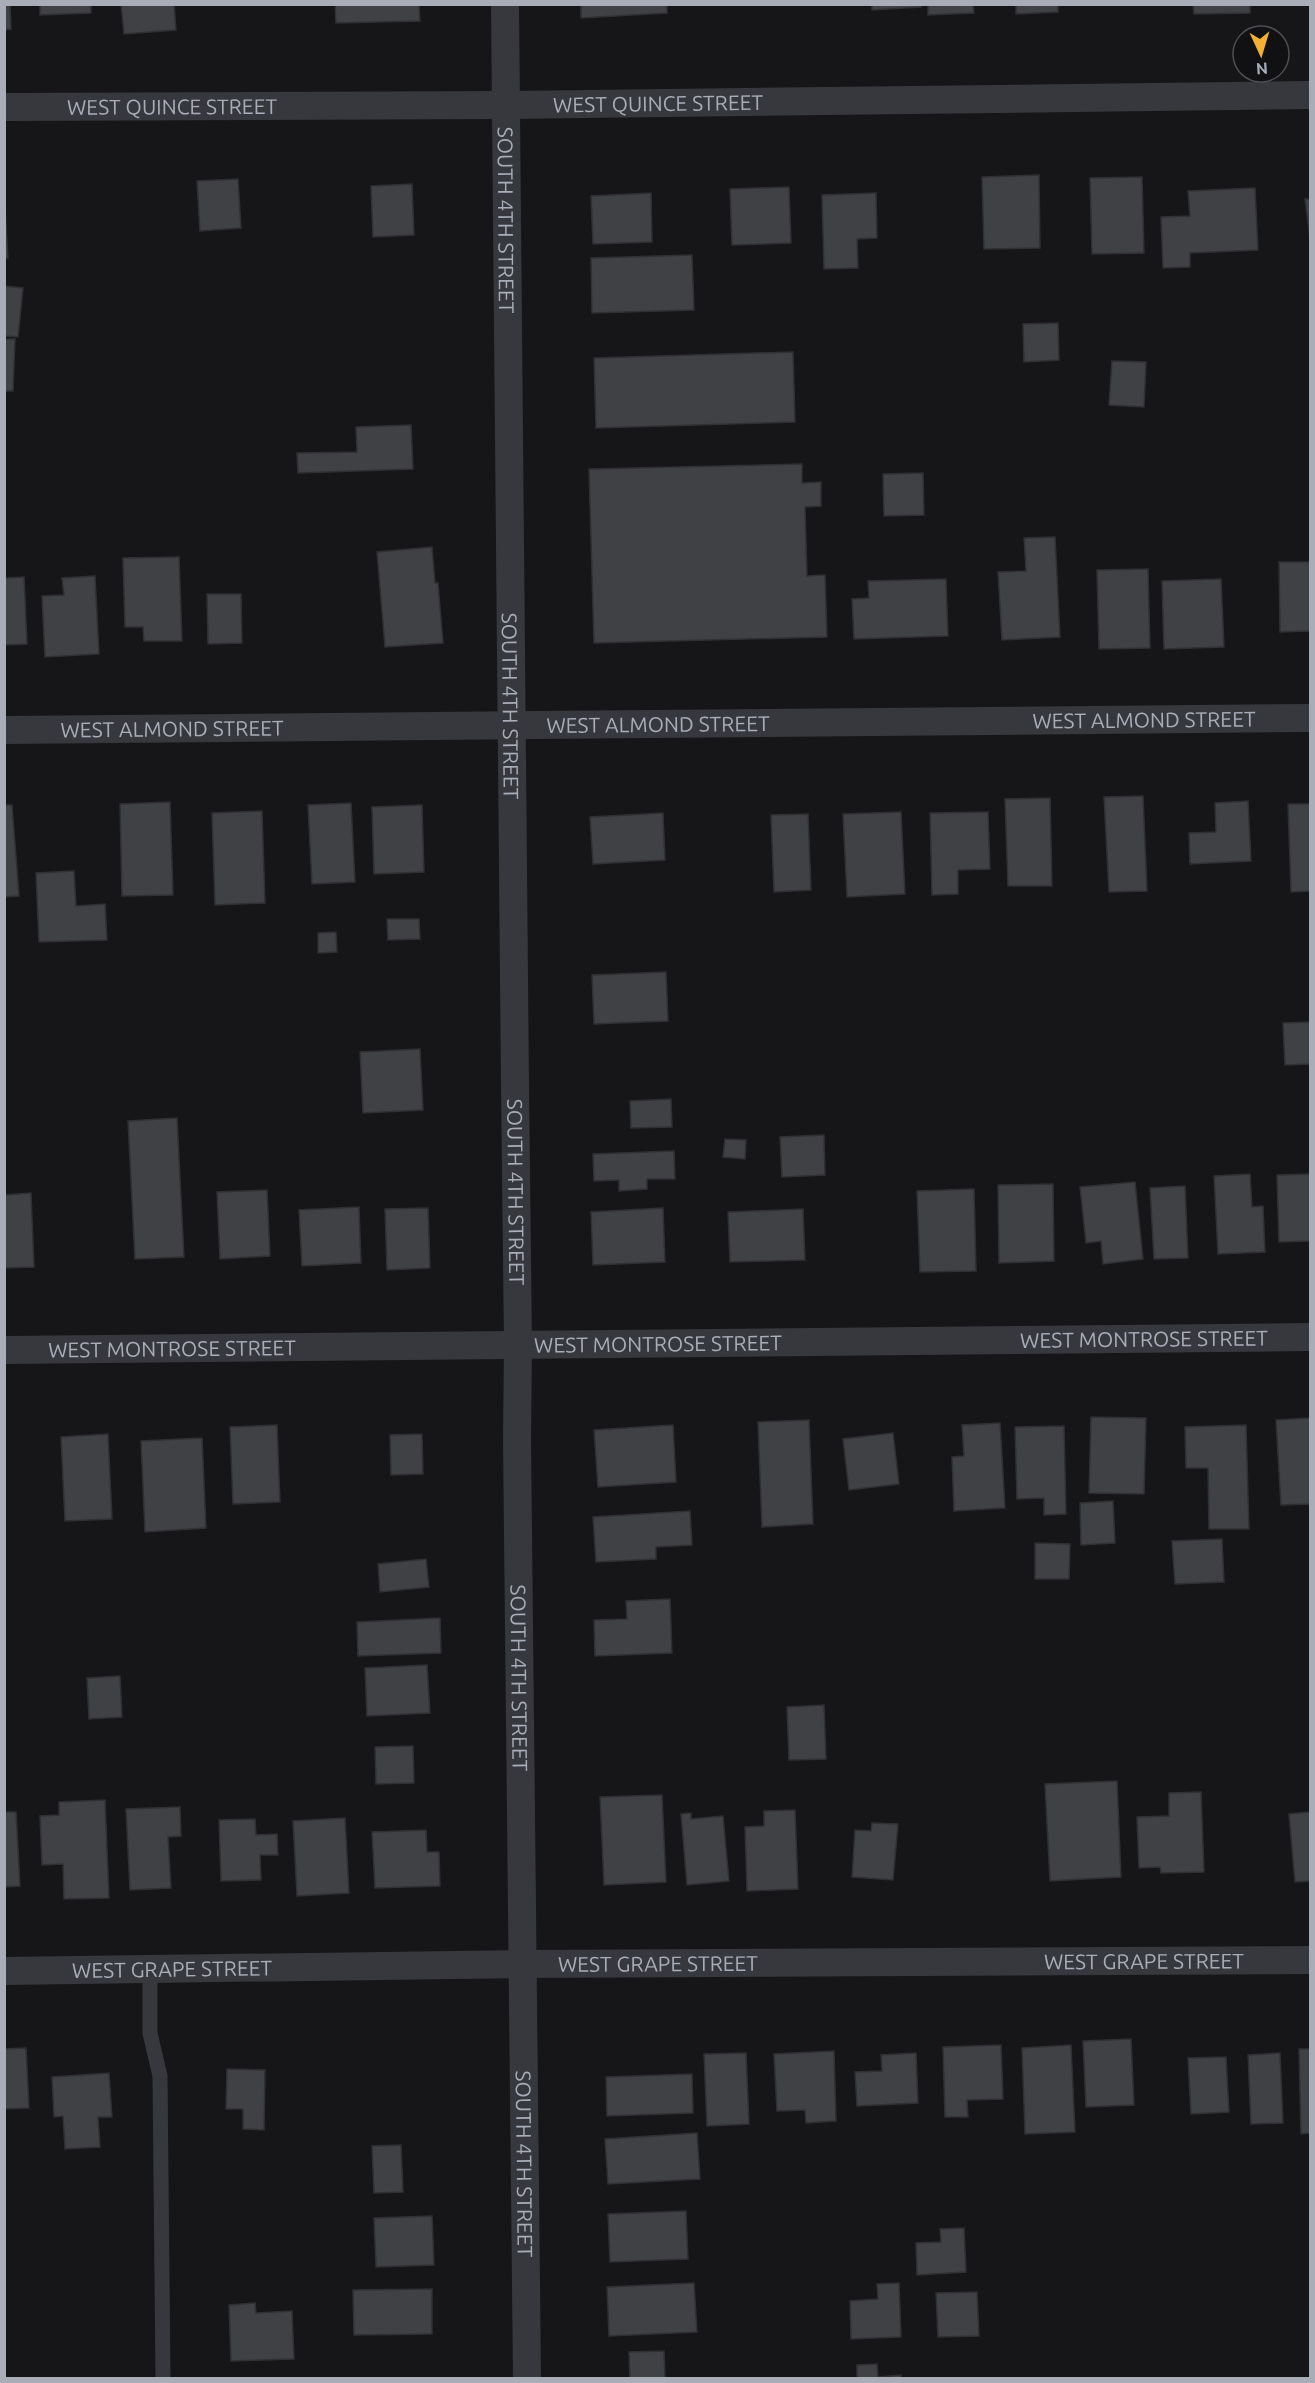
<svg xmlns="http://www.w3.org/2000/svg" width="1315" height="2383" font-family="Ubuntu,sans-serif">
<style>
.building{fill:#404145;stroke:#303034;stroke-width:1.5}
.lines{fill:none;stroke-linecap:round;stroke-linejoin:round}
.service{stroke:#37383d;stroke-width:15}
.minor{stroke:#37383d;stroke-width:28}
.labels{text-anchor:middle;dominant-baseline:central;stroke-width:4.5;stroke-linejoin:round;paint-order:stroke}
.street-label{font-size:21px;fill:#a8adb8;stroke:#111113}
</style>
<rect width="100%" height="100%" fill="#161618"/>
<g class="building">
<polygon points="4,4 10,4 11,29 4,30"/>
<polygon points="40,4 91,4 91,13 40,15"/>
<polygon points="121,4 174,4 176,30 124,34"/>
<polygon points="335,4 419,4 420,21 336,23"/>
<polygon points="581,4 667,4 667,13 581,18"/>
<polygon points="872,4 921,4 921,7 872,10"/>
<polygon points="928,4 973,4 974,13 928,15"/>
<polygon points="1016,4 1058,4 1058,12 1016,14"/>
<polygon points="1193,4 1250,4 1250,13 1194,14"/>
<polygon points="1039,175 1040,248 984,249 982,177"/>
<polygon points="1142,177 1144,253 1092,254 1090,178"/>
<polygon points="238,179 241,228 200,231 197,181"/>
<polygon points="412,184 414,235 373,237 371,186"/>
<polygon points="789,187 791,243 732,245 730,189"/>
<polygon points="1255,188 1258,250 1190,253 1190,267 1163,268 1161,217 1190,216 1188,191"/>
<polygon points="4,190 8,258 4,258"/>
<polygon points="651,193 652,242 593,244 591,196"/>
<polygon points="876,193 877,238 857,239 858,268 824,269 822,195"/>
<polygon points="1305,199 1310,199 1310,238"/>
<polygon points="692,255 694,310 592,313 591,258"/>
<polygon points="4,286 23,288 18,337 4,336"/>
<polygon points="1058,323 1059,360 1024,362 1023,324"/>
<polygon points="4,339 15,339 13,391 4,391"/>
<polygon points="793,352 795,422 596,428 594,358"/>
<polygon points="1112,361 1146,362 1144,407 1109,405"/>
<polygon points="411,425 413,469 298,473 297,453 357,452 356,427"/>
<polygon points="802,464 802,483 821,482 821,506 805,507 807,576 825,575 827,637 594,643 589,469"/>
<polygon points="923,473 924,515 884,516 883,474"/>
<polygon points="1055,537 1060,637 1002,640 998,572 1026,571 1024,538"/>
<polygon points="432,547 435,583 438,583 443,643 385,647 377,552"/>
<polygon points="179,557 182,641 144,641 143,627 125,627 123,558"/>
<polygon points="1279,562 1310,562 1310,631 1280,632"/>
<polygon points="1148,569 1150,648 1099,649 1097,570"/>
<polygon points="95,576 99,654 45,657 42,596 64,595 62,578"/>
<polygon points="24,577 27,644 4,645 4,578"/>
<polygon points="946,579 948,636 854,639 852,599 869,598 868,581"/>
<polygon points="1221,579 1224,647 1164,649 1162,581"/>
<polygon points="207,594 241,594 242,643 208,644"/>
<polygon points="1143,796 1147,891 1109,892 1104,797"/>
<polygon points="1050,798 1052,886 1008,886 1005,799"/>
<polygon points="1248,801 1251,861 1190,864 1189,833 1216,832 1215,803"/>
<polygon points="170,802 173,895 122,896 120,804"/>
<polygon points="351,803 355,882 312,884 308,805"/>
<polygon points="1288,804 1310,804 1310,891 1291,892"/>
<polygon points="4,805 12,805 19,896 4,897"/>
<polygon points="422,805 424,872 374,874 372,807"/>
<polygon points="262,811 265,903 215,905 212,813"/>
<polygon points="901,812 905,894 847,897 843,814"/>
<polygon points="988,812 990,869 958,870 958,894 932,895 930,813"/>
<polygon points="663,813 665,860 593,864 590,817"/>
<polygon points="808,814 811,890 774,892 771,815"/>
<polygon points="74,871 76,906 105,904 107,940 39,942 36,873"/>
<polygon points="387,919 419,919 420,939 388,940"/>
<polygon points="336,932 337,952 318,953 318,933"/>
<polygon points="666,972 668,1021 594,1024 592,975"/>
<polygon points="1310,1022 1310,1064 1285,1065 1283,1023"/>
<polygon points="420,1049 423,1110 363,1113 360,1052"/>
<polygon points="671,1099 672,1127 631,1128 630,1101"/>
<polygon points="177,1118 184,1257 135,1259 128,1121"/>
<polygon points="824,1135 825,1175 782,1177 780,1137"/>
<polygon points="725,1139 746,1140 745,1159 723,1157"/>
<polygon points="674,1151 675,1179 647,1179 647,1189 619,1191 619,1180 594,1181 593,1154"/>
<polygon points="1250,1174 1252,1207 1263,1206 1265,1252 1218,1254 1214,1176"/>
<polygon points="1310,1174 1310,1241 1279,1242 1277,1175"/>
<polygon points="1135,1182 1143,1259 1103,1264 1101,1241 1086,1243 1080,1187"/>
<polygon points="1053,1184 1054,1261 999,1263 998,1185"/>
<polygon points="1185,1186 1188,1258 1154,1259 1150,1188"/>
<polygon points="974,1189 976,1271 920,1272 917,1191"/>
<polygon points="267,1190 270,1256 220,1259 217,1192"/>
<polygon points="31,1193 34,1267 4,1268 4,1195"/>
<polygon points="359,1207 361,1263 302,1266 299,1210"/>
<polygon points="428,1208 430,1268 387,1270 385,1209"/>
<polygon points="663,1208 665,1262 593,1265 591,1212"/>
<polygon points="803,1209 805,1260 730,1262 728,1212"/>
<polygon points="1091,1417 1146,1418 1144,1494 1089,1493"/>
<polygon points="1310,1418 1310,1504 1281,1505 1276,1420"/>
<polygon points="809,1420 813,1524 762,1527 758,1422"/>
<polygon points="1000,1423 1005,1508 954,1511 952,1457 964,1456 962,1425"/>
<polygon points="277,1425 280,1502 233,1504 230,1427"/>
<polygon points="673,1425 676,1482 598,1487 594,1430"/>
<polygon points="1246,1425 1249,1529 1209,1529 1208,1468 1186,1468 1185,1427"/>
<polygon points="1064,1426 1066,1514 1044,1515 1044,1498 1017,1499 1015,1427"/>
<polygon points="893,1433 899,1484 849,1490 843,1439"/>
<polygon points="108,1434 112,1519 65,1521 61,1437"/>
<polygon points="422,1434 423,1474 391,1475 390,1435"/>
<polygon points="202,1438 206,1528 145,1532 141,1441"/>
<polygon points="1113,1501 1115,1543 1081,1545 1080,1503"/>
<polygon points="690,1511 692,1545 656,1547 656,1559 596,1562 593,1517"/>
<polygon points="1222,1539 1224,1582 1175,1584 1172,1541"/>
<polygon points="1035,1543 1070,1544 1069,1579 1035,1579"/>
<polygon points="426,1559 429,1587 380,1592 378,1564"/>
<polygon points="670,1599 672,1653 595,1656 594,1620 627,1619 626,1601"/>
<polygon points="440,1618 441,1653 358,1656 357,1622"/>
<polygon points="427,1665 430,1713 367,1716 365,1668"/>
<polygon points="120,1676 122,1717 89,1719 87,1678"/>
<polygon points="824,1705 826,1759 789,1760 787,1707"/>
<polygon points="413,1746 414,1783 376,1784 375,1747"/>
<polygon points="1117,1781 1121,1877 1050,1881 1045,1784"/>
<polygon points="1201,1792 1204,1872 1161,1873 1160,1867 1139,1868 1137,1817 1169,1816 1169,1793"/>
<polygon points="662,1795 666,1882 604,1885 600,1797"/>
<polygon points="105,1800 109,1898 64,1899 63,1864 42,1865 40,1816 59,1815 59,1802"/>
<polygon points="180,1807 181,1836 168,1837 171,1888 130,1890 126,1809"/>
<polygon points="795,1810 798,1889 747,1891 745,1827 764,1826 764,1811"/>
<polygon points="4,1812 16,1812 20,1886 4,1887"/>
<polygon points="1310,1812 1310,1881 1295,1882 1289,1814"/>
<polygon points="691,1813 691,1819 723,1816 729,1881 687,1885 681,1814"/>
<polygon points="345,1818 349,1893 297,1896 293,1821"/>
<polygon points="255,1819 256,1835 277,1834 278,1855 260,1855 261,1880 221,1881 219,1820"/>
<polygon points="872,1823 898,1824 893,1880 852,1877 855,1830 871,1831"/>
<polygon points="426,1830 427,1852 439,1852 440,1886 375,1888 372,1832"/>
<polygon points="1131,2039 1134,2105 1086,2107 1083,2041"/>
<polygon points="1001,2045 1003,2099 967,2100 968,2117 945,2117 943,2047"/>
<polygon points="1071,2045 1075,2132 1025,2134 1022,2048"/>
<polygon points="26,2048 29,2108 4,2109 4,2049"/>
<polygon points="1299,2049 1310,2049 1310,2133 1301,2134"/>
<polygon points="834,2051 836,2121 806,2123 805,2110 777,2111 774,2054"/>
<polygon points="746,2053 749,2124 707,2126 704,2054"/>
<polygon points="916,2053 918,2103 857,2106 855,2072 882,2071 881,2055"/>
<polygon points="1280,2053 1283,2123 1251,2124 1248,2055"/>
<polygon points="1226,2057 1229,2112 1191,2114 1188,2058"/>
<polygon points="227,2069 265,2070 264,2130 243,2129 243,2109 226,2109"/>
<polygon points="109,2073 112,2117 98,2117 100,2147 65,2149 63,2116 54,2117 52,2077"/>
<polygon points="692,2074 693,2113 607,2116 606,2077"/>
<polygon points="697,2133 700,2179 608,2184 605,2139"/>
<polygon points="401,2145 403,2192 374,2193 372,2146"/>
<polygon points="686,2211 688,2259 610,2262 608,2214"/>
<polygon points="432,2216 434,2265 376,2267 374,2218"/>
<polygon points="964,2228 966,2272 917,2275 916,2243 941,2242 940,2229"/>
<polygon points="694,2283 697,2332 609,2336 607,2287"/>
<polygon points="899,2283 901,2337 851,2339 850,2301 878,2299 877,2284"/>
<polygon points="432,2289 432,2334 354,2335 353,2290"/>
<polygon points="977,2292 979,2336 938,2337 936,2293"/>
<polygon points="255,2303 256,2313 292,2311 294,2359 231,2361 229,2305"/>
<polygon points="664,2351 665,2378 630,2378 629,2352"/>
<polygon points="877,2364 878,2377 901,2375 901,2378 857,2378 857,2365"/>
</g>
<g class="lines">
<polyline class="service" points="150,1969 150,2033 160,2076 163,2378"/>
<g class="minor">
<path id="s1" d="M505 4C507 451 513 898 518 1345L517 1439 527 2378"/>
<path id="s2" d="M4 107 505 105 1310 95"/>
<path id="s3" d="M4 730 1310 718"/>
<path id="s4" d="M4 1350 1310 1337"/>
<path id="s5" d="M4 1971 524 1964 1310 1960"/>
</g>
</g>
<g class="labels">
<g class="street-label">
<text stroke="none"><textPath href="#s2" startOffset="654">WEST QUINCE STREET</textPath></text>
<text stroke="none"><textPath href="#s2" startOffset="168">WEST QUINCE STREET</textPath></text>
<text stroke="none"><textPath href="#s1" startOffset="216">SOUTH 4TH STREET</textPath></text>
<text stroke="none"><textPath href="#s1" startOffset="702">SOUTH 4TH STREET</textPath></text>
<text stroke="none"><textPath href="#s3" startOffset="1140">WEST ALMOND STREET</textPath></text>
<text stroke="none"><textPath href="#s3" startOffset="654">WEST ALMOND STREET</textPath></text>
<text stroke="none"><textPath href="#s3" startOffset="168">WEST ALMOND STREET</textPath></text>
<text stroke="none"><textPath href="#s1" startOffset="1188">SOUTH 4TH STREET</textPath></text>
<text stroke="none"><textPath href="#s4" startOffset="1140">WEST MONTROSE STREET</textPath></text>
<text stroke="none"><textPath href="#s4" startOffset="654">WEST MONTROSE STREET</textPath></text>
<text stroke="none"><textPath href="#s4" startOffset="168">WEST MONTROSE STREET</textPath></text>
<text stroke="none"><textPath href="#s1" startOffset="1674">SOUTH 4TH STREET</textPath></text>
<text stroke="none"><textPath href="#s5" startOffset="1140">WEST GRAPE STREET</textPath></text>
<text stroke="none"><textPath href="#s5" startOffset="654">WEST GRAPE STREET</textPath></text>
<text stroke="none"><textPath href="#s5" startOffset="168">WEST GRAPE STREET</textPath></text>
<text stroke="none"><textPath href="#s1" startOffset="2160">SOUTH 4TH STREET</textPath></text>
</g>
</g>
<rect width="1315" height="2383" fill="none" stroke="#a8adb8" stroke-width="12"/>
<g transform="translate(1261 54) rotate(176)"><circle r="28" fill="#111113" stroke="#4d4f55" stroke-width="1.5"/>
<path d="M0-4.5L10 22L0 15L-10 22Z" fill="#f2b134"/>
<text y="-9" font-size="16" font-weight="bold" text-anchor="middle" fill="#a8adb8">N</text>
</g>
</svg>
